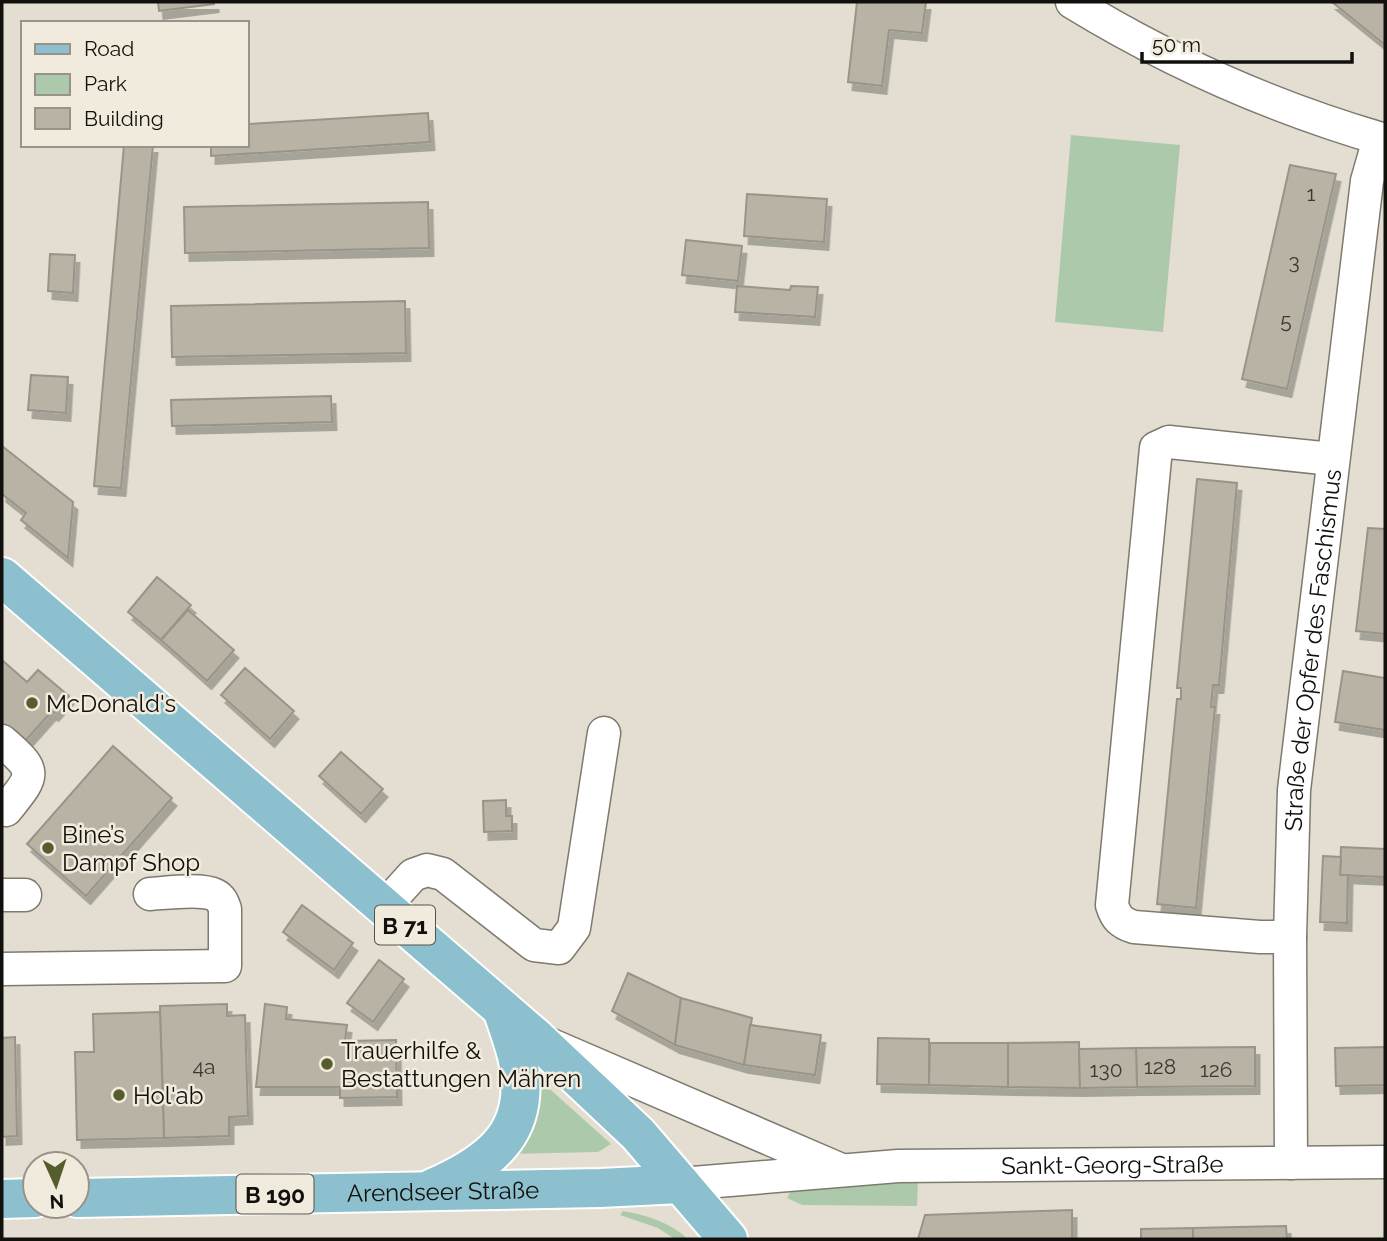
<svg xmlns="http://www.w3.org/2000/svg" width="1387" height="1241" font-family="Raleway,sans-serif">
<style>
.green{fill:#accaab}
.building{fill:#b9b3a6;stroke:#9a9488;stroke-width:2;filter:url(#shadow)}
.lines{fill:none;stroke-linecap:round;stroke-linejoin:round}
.minor-casing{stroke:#7f7a6e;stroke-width:35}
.major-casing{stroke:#fff;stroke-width:42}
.minor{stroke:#fff;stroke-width:32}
.major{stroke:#8cc0ce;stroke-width:38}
.poi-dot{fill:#565d2c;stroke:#f1ebde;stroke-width:2.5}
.labels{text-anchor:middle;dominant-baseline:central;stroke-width:5;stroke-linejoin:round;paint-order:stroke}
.number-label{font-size:21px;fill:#3c3932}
.shield{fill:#f1ebde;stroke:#55524b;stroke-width:2}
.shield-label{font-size:23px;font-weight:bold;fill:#12100c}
.street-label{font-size:24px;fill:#12100c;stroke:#f1ebde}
.poi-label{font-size:24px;fill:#12100c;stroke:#f1ebde;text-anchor:start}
</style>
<defs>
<filter id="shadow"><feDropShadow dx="4.5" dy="8" stdDeviation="0" flood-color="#0004"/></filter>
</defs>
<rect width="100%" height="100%" fill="#e3ded1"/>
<g class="green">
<polygon points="1071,135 1180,145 1163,332 1055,322"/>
<polygon points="533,1074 611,1144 598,1152 506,1154"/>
<polygon points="918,1178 917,1206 802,1205 787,1198 791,1191 819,1185"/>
<path d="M623 1211C647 1215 669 1222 688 1239H675L658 1228 620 1215Z"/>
</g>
<g class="building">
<polygon points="158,2 214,2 214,4 159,11"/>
<polygon points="857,2 926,2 922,33 889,30 882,86 848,82"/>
<polygon points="1332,2 1385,2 1385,45"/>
<polygon points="428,113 430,142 211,156 211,145 247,145 247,124"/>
<polygon points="124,145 153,145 121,488 94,486"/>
<polygon points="1290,165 1336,174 1287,389 1242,379"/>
<polygon points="747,194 827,199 824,242 744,236"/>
<polygon points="428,202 429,248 185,253 184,207"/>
<polygon points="686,240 742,246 738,281 682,275"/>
<polygon points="50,254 75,255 73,293 48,291"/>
<polygon points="737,286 790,290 791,286 818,287 815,317 735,312"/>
<polygon points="405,301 406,353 172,357 171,306"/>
<polygon points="31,375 68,377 66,413 28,410"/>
<polygon points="331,396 332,422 172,426 171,400"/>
<polygon points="2,446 73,502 68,558 21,520 26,513 2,494"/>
<polygon points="1197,479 1237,483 1219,685 1213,685 1211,707 1215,707 1196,908 1157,904 1177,699 1181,699 1181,688 1177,688"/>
<polygon points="1368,528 1385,529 1385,634 1356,631"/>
<polygon points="157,577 191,605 161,640 128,612"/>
<polygon points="188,610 234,650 207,681 161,640"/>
<polygon points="2,660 27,682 38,670 69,696 54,713 52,711 18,749 2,735"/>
<polygon points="245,668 294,711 270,739 221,695"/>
<polygon points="1343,671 1385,678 1385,730 1335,722"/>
<polygon points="113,746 172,798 86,896 27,844"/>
<polygon points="341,752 383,789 361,814 319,776"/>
<polygon points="506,800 506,816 512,816 512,831 484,832 483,801"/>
<polygon points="1341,847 1385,849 1385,877 1340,875"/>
<polygon points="1323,856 1341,857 1340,875 1348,875 1347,923 1320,922"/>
<polygon points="302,905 353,943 334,970 283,932"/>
<polygon points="379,960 404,979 373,1022 347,1003"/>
<polygon points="628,973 681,998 675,1045 612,1011"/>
<polygon points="681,998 752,1018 744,1065 675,1045"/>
<polygon points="227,1004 227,1016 245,1015 248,1116 229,1117 229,1136 164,1138 160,1006"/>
<polygon points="265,1004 287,1007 286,1019 347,1025 345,1041 396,1040 397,1097 340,1098 340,1087 256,1087"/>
<polygon points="160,1012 164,1138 77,1140 75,1052 94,1052 93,1014"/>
<polygon points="750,1025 821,1035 815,1075 744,1065"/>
<polygon points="15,1037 17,1136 2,1137 2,1038"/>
<polygon points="878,1038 929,1039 929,1085 877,1084"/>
<polygon points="1079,1042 1080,1088 1008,1087 1008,1043"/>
<polygon points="930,1043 1008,1043 1008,1087 929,1085"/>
<polygon points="1255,1047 1255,1086 1137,1087 1136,1048"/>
<polygon points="1385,1047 1385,1085 1336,1086 1335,1048"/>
<polygon points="1136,1048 1137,1087 1080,1088 1079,1049"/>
<polygon points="1072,1210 1072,1239 918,1239 925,1215"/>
<polygon points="1286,1226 1287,1239 1193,1239 1193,1228"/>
<polygon points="1193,1228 1193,1239 1141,1239 1141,1229"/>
</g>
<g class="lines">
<g class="minor-casing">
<g id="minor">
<path d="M1072 2C1170 62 1275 108 1385 140"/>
<path d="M2 741C38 772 35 774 6 810"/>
<polyline points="2,895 25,895"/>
<polyline points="384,907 413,875 427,870 443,874 534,945 559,948 574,928 604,733"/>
<path d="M1290 937H1260L1134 927C1121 923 1116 918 1112 905L1156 448 1169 442 1332 459"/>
<path d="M2 969 225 966V909C223 903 221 898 215 895 201 888 166 893 150 894"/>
<polyline points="549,1044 839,1169"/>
<path id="s1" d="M1291 1163 1290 937 1294 790 1367 181 1379 139"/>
<path id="s2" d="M681 1184 898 1166 1385 1162"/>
</g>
</g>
<g class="major-casing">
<g id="major">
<polyline points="2,577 537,1039 638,1134 728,1239"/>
<path d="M433 1188C495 1161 533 1129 517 1056 513 1040 507 1024 502 1009"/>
<path id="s3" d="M77 1198 600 1188 681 1184"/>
<polyline points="2,1199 35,1198"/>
</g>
</g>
<use href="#minor" class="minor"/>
<use href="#major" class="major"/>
</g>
<g class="poi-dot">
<circle cx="32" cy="703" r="7"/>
<circle cx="48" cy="848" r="7"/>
<circle cx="327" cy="1064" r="7"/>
<circle cx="119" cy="1095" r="7"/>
</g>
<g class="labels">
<g class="number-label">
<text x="1311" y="193">1</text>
<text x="1294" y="261">3</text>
<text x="1286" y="320">5</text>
<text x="204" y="1066">4a</text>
<text x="1160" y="1066">128</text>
<text x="1106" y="1069">130</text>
<text x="1216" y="1069">126</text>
</g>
<g class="shield">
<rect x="375" y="905.5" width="60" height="39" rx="5"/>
<rect x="236.5" y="1174.5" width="77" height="39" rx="5"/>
</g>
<g class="shield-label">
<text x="405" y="925">B 71</text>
<text x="275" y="1194">B 190</text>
</g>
<g class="street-label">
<text stroke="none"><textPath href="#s1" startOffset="514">Straße der Opfer des Faschismus</textPath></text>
<text stroke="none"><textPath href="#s2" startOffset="432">Sankt-Georg-Straße</textPath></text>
<text stroke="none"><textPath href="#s3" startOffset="366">Arendseer Straße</textPath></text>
</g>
<g class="poi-label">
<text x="46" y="703">McDonald's</text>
<text x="62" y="834">Bine’s<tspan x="62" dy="28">Dampf Shop</tspan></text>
<text x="341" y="1050">Trauerhilfe &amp;<tspan x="341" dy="28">Bestattungen Mähren</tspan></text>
<text x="133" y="1095">Hol'ab</text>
</g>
</g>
<rect width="1387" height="1241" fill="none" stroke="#12100c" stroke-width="7"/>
<rect x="21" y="21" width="228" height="126" fill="#f1ebde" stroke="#98938a" stroke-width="2"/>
<rect x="35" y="44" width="35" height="10" fill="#8cc0ce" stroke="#98938a" stroke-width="2"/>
<text x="84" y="56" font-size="21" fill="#12100c">Road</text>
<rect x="35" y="74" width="35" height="21" fill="#accaab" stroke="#98938a" stroke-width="2"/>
<text x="84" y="91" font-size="21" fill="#12100c">Park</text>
<rect x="35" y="108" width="35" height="21" fill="#b9b3a6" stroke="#98938a" stroke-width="2"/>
<text x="84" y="126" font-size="21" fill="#12100c">Building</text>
<g transform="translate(56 1185) rotate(177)"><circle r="33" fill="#f1ebde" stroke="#98938a" stroke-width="2"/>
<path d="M0-5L12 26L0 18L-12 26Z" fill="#565d2c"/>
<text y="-10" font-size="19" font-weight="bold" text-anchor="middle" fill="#12100c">N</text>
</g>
<path d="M1142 52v10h210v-10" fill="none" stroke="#12100c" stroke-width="3.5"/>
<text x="1152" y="52" font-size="21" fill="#12100c" stroke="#f1ebde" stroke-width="5" paint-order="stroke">50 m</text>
</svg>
